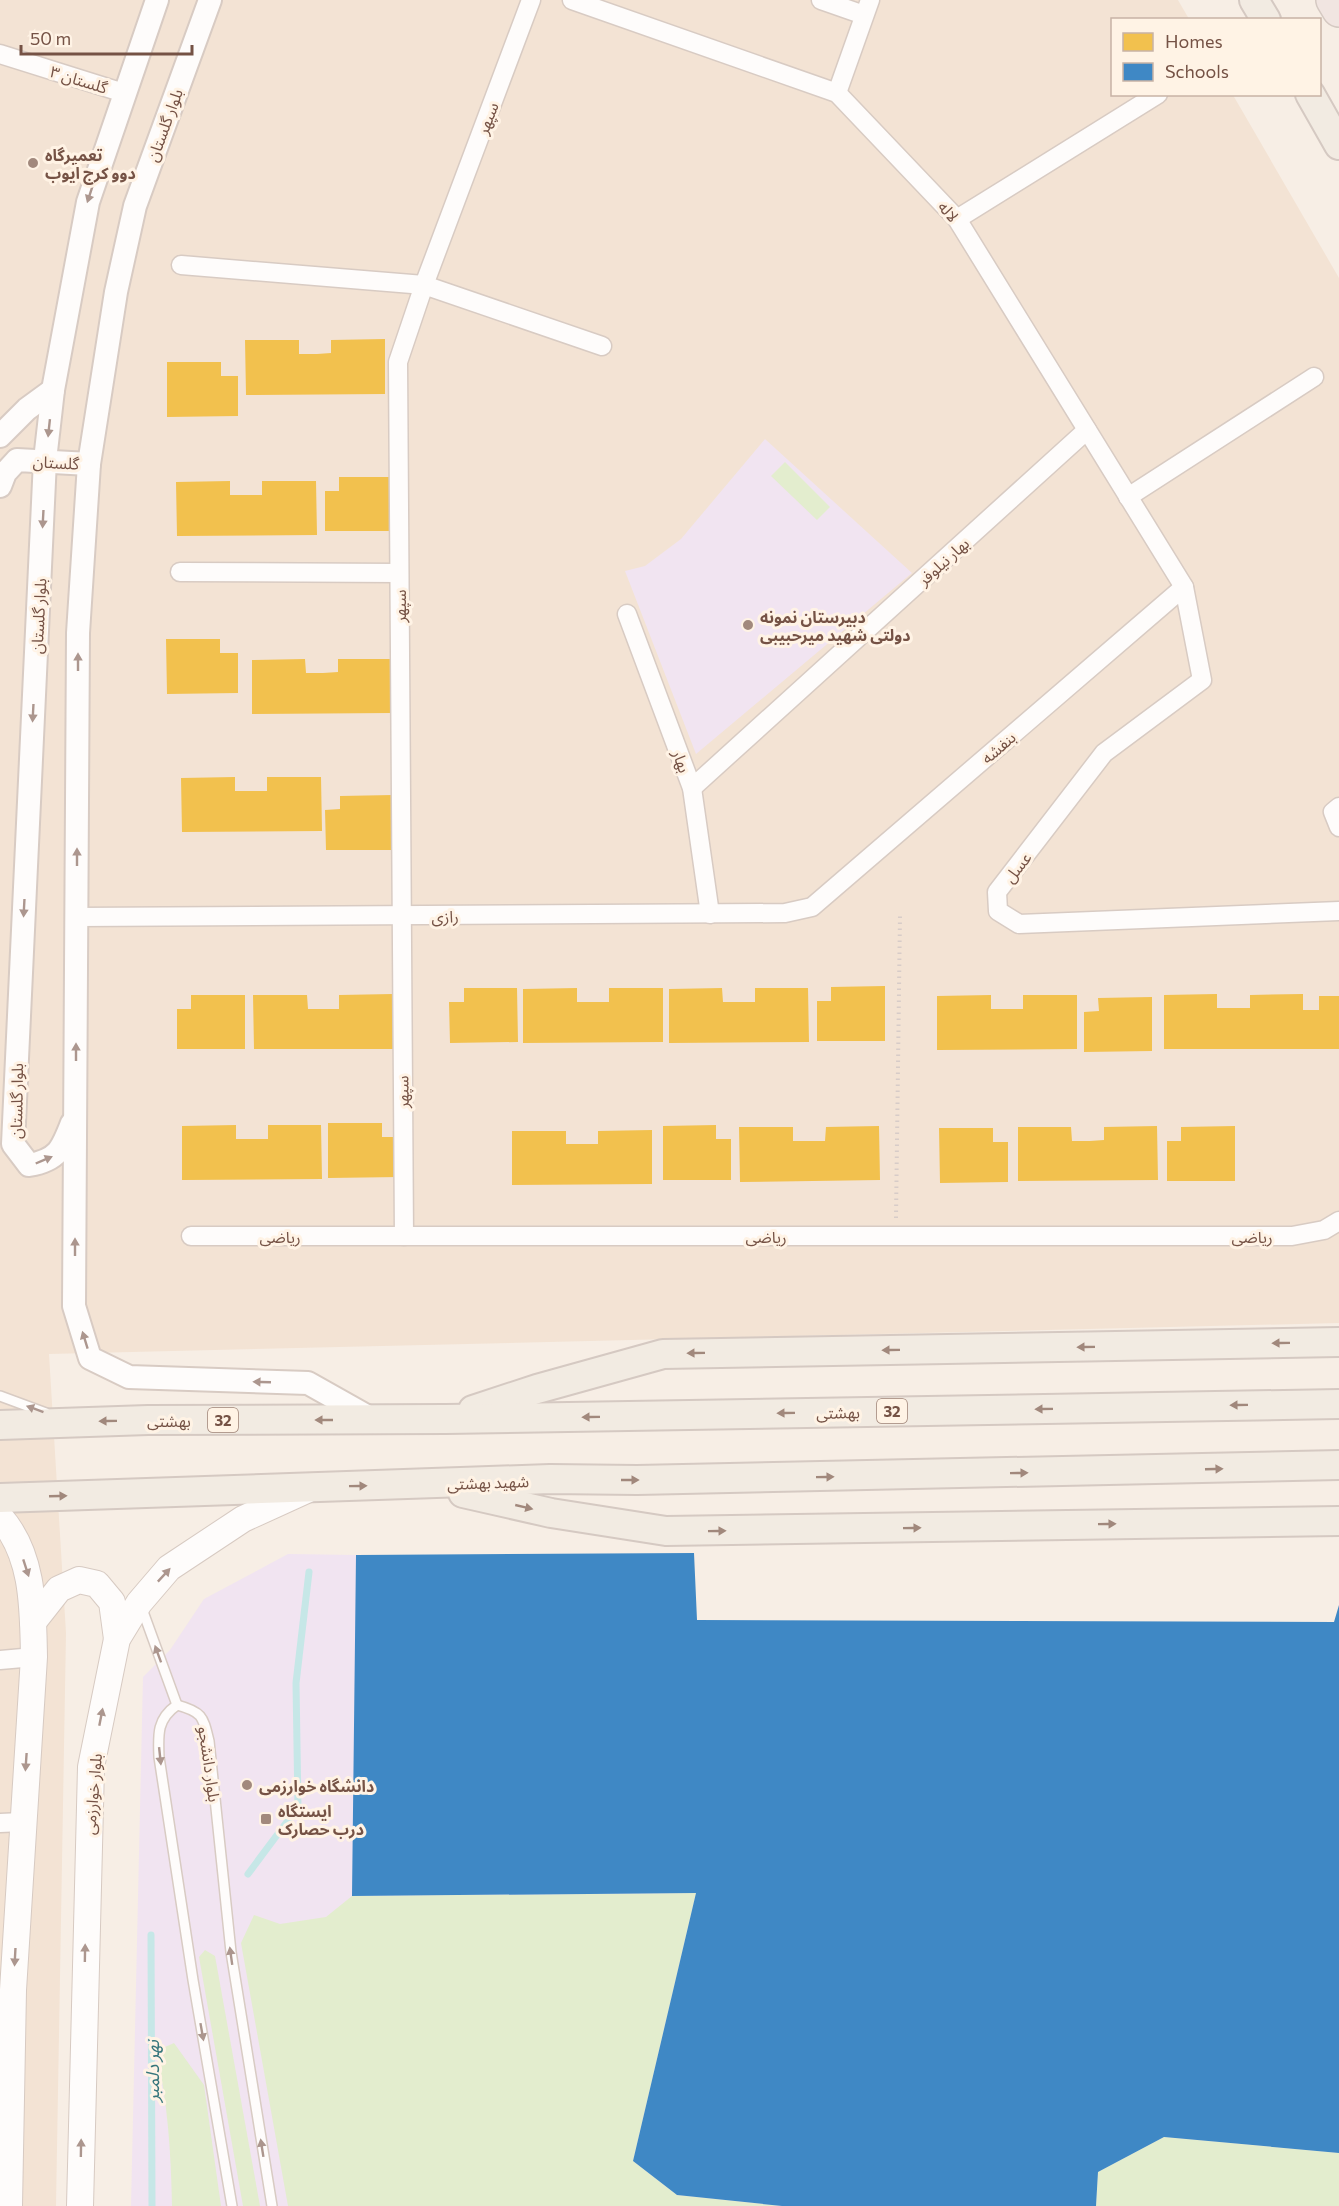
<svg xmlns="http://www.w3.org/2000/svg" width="1339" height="2206" font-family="Commissioner,'Noto Sans Arabic',sans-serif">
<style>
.residential{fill:#f3e3d4}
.education{fill:#f1e4f1}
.green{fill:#e3edce}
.homes{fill:#f2c14e}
.schools{fill:#3f88c5}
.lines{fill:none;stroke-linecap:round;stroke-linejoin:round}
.stream{stroke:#c6e7e7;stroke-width:7}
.service-casing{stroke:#d8cbc3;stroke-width:12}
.minor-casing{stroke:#d8cbc3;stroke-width:21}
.tertiary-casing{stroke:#d8cbc3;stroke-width:26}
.secondary-casing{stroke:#d7cac2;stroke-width:28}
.primary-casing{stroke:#d5c9c2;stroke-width:32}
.motorway-casing{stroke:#d5c9c2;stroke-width:36}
.path{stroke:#d7ccc8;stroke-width:4;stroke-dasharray:1.5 4.5;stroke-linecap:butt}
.service{stroke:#fefcfb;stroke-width:9}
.minor{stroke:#fefcfb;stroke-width:18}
.tertiary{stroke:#fefcfb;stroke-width:22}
.secondary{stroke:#fefcfb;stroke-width:26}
.primary{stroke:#f2ebe2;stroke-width:28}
.motorway{stroke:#f1e5e1;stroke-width:33}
.oneway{fill:#ac968e}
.oneway2{fill:#a1887c}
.poi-dot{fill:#a2897d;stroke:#fff3e5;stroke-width:2}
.labels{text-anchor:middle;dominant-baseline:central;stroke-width:6;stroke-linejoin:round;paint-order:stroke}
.shield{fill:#fff3e5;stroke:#9e8275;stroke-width:1.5}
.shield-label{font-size:15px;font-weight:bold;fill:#755245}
.street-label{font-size:16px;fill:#755245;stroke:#fff3e5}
.poi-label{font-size:16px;font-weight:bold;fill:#755245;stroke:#fff3e5;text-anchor:start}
.water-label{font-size:18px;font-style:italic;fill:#37767c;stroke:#fff3e5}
</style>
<rect width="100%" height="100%" fill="#f7eee5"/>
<polygon class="residential" points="0,0 1178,0 1189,19 1112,20 1112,94 1233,95 1339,278 1339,1323 49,1354 66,1633 56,2206 0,2206"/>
<g class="education">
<polygon points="765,439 912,573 696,754 625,571 645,566 681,539"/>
<polygon points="288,1554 356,1555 696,1893 633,2161 677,2195 782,2206 131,2206 143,1677 170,1650 204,1599"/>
</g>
<g class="green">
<polygon points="785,462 830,507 817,520 771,476"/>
<polygon points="696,1893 633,2161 677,2195 782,2206 288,2206 241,1943 254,1915 280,1924 326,1917 352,1896"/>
<polygon points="205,1950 215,1956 260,2206 243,2206 199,1957"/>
<path d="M174 2043 204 2085 221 2206H172C171 2153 168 2103 156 2051Z"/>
<polygon points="1164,2137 1339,2153 1339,2206 1096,2206 1098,2172"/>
</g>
<g class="homes">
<polygon points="385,339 385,394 246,395 245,340 299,340 299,354 317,354 331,353 331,340"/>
<polygon points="167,362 221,362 221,376 238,376 238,416 167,417"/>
<polygon points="339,477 393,477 393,531 325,531 325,491 339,491"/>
<polygon points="230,481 230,495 262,495 262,481 316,481 317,535 177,536 176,482"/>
<polygon points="166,639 220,639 220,653 238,653 238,693 167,694"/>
<polygon points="305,659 306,673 323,673 338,672 338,659 392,659 392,713 252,714 252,660"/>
<polygon points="235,777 235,791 267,791 267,777 321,777 322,831 182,832 181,778"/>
<polygon points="393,795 394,850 326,850 325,810 340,809 340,796"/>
<polygon points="885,986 885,1041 817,1041 817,1001 831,1001 831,987"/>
<polygon points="464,988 517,988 518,1042 450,1043 449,1002 464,1002"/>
<polygon points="577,988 577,1002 609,1002 609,988 663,988 663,1042 523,1043 523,989"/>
<polygon points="722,988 723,1002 755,1002 755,988 808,988 809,1042 669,1043 669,989"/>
<polygon points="393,994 394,1049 254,1049 253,995 307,995 308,1009 339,1009 339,995"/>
<polygon points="1217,994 1217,1008 1250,1008 1250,995 1303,994 1303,1010 1319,1010 1319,996 1339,996 1339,1049 1164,1049 1164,995"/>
<polygon points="191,995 245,995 245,1049 177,1049 177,1009 191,1009"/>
<polygon points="991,995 991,1009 1023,1009 1023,995 1077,995 1077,1049 937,1050 937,996"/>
<polygon points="1152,997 1152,1051 1084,1052 1084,1012 1099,1011 1098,998"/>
<polygon points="328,1123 382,1123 382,1137 400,1137 400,1177 328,1178"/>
<polygon points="236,1125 236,1139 268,1139 268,1125 321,1125 322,1179 182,1180 182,1126"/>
<polygon points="716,1125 716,1139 731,1139 731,1180 663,1180 663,1126"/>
<polygon points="879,1126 880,1180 740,1182 739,1127 793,1127 793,1141 825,1141 826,1127"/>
<polygon points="1157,1126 1158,1180 1018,1181 1018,1127 1071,1127 1072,1141 1090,1141 1104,1140 1104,1127"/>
<polygon points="1235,1126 1235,1181 1167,1181 1167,1141 1181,1141 1181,1127"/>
<polygon points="939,1128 993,1128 993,1142 1008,1142 1008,1182 940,1183"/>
<polygon points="652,1130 652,1184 512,1185 512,1131 566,1131 566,1144 598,1144 598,1131"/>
</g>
<polygon class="schools" points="694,1553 697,1620 1334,1622 1339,1605 1339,2153 1164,2137 1098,2172 1096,2206 782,2206 677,2195 633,2161 696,1893 352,1896 356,1555"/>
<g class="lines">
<g class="stream">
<polyline points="248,1874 298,1807 296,1683 309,1572"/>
<polyline points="151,1935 152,2206"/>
</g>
<g class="service-casing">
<g id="service">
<polyline points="0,1396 46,1413"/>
<polyline points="141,1606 177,1705"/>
<path d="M232 2206 193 1980 159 1757C158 1734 157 1719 177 1705 203 1712 203 1717 209 1741L231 1952 272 2206"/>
</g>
</g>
<g class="minor-casing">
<g id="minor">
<polyline points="572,0 837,93 957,219 1184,587 1202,680 1104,753 997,892 998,911 1019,924 1339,911"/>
<polyline points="821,0 864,15"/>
<polyline points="0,54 124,93"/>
<polyline points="837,93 870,0"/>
<polyline points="957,219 1158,94"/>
<polyline points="181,265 424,285 602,346"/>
<polyline points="1128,497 1314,377"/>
<polyline points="180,572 399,573"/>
<polyline points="627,614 692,788 710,914"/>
<polyline points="692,788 1087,430"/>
<polyline points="1339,807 1333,812 1339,827"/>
<polyline points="77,917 785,913 812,907 1184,587"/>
<polyline points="191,1236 1292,1236 1324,1230 1339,1221"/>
<polyline points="404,1236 398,362 424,285 531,0"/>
<polyline points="0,1660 34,1657"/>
<polyline points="0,1823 22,1822"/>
</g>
</g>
<g class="tertiary-casing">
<g id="tertiary">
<polyline points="210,0 135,206 116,292 89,464 78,633 74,1306 90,1358 129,1377 308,1383 372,1419"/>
<polyline points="0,436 27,409 53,390"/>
<polyline points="0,486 5,473 17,460 89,464"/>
<path d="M72 1123C62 1149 58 1160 29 1165L13 1144 45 460 53 390 88 202 157 0"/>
</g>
</g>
<g class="secondary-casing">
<g id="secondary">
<path d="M0 1517C34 1555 33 1609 34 1657L13 1990 9 2206"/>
<polyline points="33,1622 59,1589 79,1580 97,1584 112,1602 117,1639"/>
<polyline points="80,2206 91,1767 117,1639 139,1603 169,1568 243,1519 311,1488"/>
</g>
</g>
<g class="primary-casing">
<g id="primary">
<polyline points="1254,0 1266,20"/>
<polyline points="1310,94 1339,145"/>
<polyline points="473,1410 537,1389 663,1354 1339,1342"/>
<polyline points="0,1425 148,1420 446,1419 1339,1404"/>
<polyline points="463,1493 551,1513 666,1531 1339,1521"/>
<polyline points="0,1498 550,1479 637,1480 1339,1465"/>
</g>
</g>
<g class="motorway-casing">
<polyline id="motorway" points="1333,0 1339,10"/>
</g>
<polyline class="path" points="896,1218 900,915"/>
<use href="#service" class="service"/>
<use href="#minor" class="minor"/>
<use href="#tertiary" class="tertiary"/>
<use href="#secondary" class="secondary"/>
<use href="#primary" class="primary"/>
<use href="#motorway" class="motorway"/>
</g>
<defs><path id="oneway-solid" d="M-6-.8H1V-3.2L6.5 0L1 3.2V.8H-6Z" transform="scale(1.5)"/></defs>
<g class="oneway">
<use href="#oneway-solid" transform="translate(90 194) rotate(108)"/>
<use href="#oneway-solid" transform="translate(49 428) rotate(96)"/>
<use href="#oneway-solid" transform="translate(43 519) rotate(93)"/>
<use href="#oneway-solid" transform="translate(78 662) rotate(-90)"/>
<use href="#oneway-solid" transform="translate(33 713) rotate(93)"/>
<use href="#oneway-solid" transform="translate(77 857) rotate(-90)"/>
<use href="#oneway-solid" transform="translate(24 908) rotate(93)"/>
<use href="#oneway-solid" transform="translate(76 1052) rotate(-90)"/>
<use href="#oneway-solid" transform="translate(44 1160) rotate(-23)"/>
<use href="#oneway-solid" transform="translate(75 1247) rotate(-90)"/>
<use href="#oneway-solid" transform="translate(85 1340) rotate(-107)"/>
<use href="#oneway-solid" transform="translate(262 1382) rotate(-178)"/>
<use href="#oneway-solid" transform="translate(35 1409) rotate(-160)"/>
<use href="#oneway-solid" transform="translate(26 1568) rotate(72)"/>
<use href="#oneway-solid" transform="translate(164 1575) rotate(-47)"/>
<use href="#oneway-solid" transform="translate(158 1654) rotate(-110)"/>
<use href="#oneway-solid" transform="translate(101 1717) rotate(-79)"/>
<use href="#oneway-solid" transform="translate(160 1756) rotate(84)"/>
<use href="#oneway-solid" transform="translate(26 1762) rotate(94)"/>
<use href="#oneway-solid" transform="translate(85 1953) rotate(-89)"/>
<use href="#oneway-solid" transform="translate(231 1956) rotate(-98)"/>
<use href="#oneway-solid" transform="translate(15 1957) rotate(93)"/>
<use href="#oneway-solid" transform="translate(202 2032) rotate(80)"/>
<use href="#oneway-solid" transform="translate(81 2148) rotate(-89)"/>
<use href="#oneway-solid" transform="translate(262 2148) rotate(-99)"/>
</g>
<g class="oneway2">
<use href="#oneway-solid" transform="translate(1281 1343) rotate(179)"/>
<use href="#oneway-solid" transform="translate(1086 1347) rotate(179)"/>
<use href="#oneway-solid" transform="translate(891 1350) rotate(179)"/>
<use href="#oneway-solid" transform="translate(696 1353) rotate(179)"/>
<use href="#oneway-solid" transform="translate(1239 1405) rotate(179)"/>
<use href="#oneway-solid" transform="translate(1044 1409) rotate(179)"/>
<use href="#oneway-solid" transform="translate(786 1413) rotate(179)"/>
<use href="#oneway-solid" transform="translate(591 1417) rotate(179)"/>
<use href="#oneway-solid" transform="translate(324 1420) rotate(180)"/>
<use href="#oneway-solid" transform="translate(108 1421) rotate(179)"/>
<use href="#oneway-solid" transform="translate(1214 1469) rotate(-2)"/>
<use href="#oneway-solid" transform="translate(1019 1473) rotate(-1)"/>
<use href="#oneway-solid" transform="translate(825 1477) rotate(-1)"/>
<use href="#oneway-solid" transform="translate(630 1480)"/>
<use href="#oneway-solid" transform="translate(358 1486) rotate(-1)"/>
<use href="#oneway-solid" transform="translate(58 1496) rotate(-2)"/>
<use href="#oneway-solid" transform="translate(524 1507) rotate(13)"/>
<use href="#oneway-solid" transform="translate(1107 1524) rotate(-1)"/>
<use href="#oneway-solid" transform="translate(912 1528) rotate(-1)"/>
<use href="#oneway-solid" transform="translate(717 1531) rotate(-1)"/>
</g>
<g class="poi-dot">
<circle cx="33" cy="163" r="6"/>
<circle cx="748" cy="625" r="6"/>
<circle cx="247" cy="1785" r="6"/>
<rect x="260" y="1813" width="12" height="12" rx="3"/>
</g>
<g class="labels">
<g class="shield">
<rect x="877" y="1399" width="30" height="24" rx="4.5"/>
<rect x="208" y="1408" width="30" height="24" rx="4.5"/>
</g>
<g class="shield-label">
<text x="892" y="1411">32</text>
<text x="223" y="1420">32</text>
</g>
<g class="street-label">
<text transform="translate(79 79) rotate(17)">گلستان ۳</text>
<text transform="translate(487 118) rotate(-69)">سپهر</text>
<text transform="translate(164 125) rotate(-70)">بلوار گلستان</text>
<text transform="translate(949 211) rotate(49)">لاله</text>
<text transform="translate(56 462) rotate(3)">گلستان</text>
<text transform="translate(943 561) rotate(-42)">بهار نیلوفر</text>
<text transform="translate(399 606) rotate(-90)">سپهر</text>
<text transform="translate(38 616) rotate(-87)">بلوار گلستان</text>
<text transform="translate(998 747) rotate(-41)">بنفشه</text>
<text transform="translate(682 761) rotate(70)">بهار</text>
<text transform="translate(1017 867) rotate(-52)">عسل</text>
<text transform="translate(445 916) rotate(-1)">رازی</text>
<text transform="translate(402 1092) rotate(-91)">سپهر</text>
<text transform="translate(16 1101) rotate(-89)">بلوار گلستان</text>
<text x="280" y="1236">ریاضی</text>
<text x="766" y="1236">ریاضی</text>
<text x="1252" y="1236">ریاضی</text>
<text transform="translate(838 1412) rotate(-1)">بهشتى</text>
<text x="169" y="1420">بهشتی</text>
<text transform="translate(488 1482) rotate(-2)">شهید بهشتی</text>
<text transform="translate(210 1764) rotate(82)">بلوار دانشجو</text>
<text transform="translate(92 1794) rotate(-85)">بلوار خوارزمی</text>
</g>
<g class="poi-label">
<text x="45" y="154">تعمیرگاه<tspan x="45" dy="18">دوو کرج ایوب</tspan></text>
<text x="760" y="616">دبیرستان نمونه<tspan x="760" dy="18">دولتی شهید میرحبیبی</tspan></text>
<text x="259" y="1785">دانشگاه خوارزمی</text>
<text x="278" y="1810">ایستگاه<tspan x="278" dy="18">درب حصارک</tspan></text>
</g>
<g class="water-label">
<text transform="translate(152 2071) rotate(-90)">نهر دلمبر</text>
</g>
</g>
<rect x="1111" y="18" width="210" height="78" fill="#fff3e5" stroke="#c8b3a5" stroke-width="1.5"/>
<rect x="1123" y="33" width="30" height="18" fill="#f2c14e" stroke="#c8b3a5" stroke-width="1.5"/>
<text x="1165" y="48" font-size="18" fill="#755245">Homes</text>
<rect x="1123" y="63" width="30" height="18" fill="#3f88c5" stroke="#c8b3a5" stroke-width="1.5"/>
<text x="1165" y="78" font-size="18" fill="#755245">Schools</text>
<path d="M21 45v9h171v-9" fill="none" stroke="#755245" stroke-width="3"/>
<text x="30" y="45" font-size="18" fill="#755245" stroke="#fff3e5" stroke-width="4.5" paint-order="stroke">50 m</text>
</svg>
